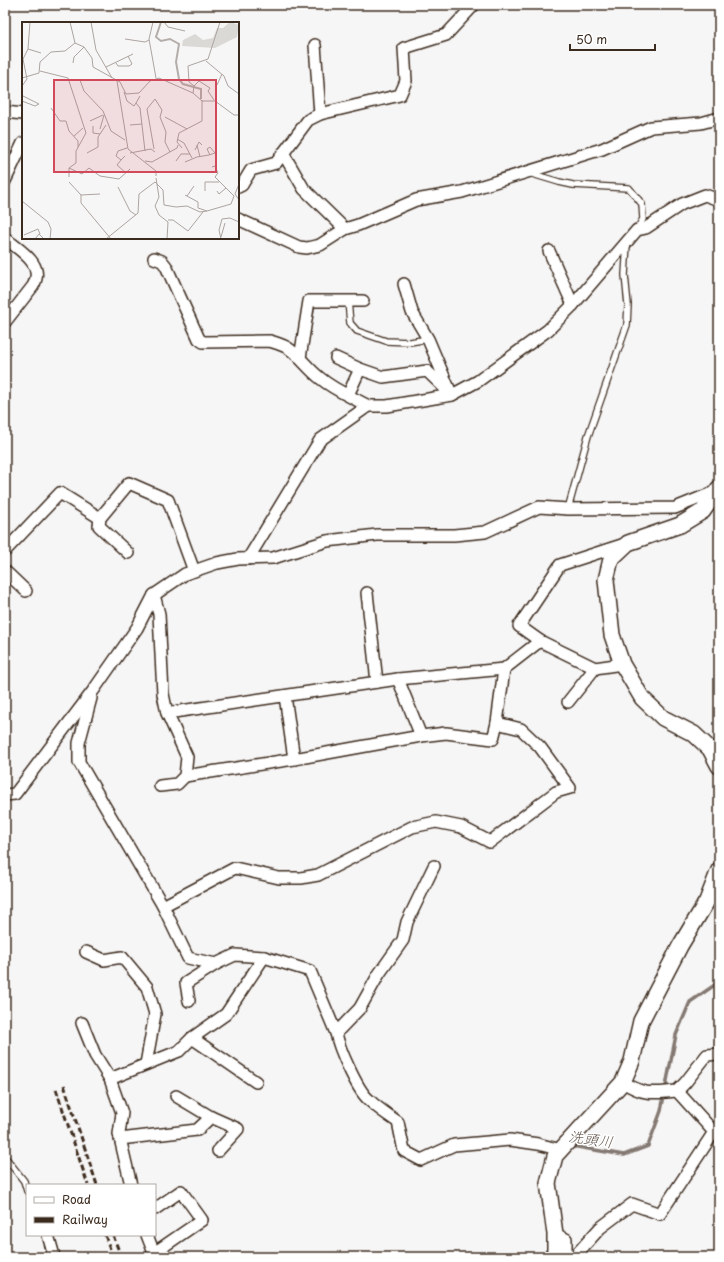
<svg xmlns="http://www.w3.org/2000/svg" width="724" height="1262" font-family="'Playpen Sans','Klee One',sans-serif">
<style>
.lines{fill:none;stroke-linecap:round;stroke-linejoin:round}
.stream{stroke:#847972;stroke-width:3.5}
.lane-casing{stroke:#3b2a1e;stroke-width:8}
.street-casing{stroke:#3b2a1e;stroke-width:14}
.secondary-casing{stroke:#3b2a1e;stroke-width:18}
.lane{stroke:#fff;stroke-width:5.5}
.street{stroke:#fff;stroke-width:11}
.secondary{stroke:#fff;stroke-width:15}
.rail{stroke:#3b2a1e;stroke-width:3;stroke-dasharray:6 3;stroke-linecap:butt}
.labels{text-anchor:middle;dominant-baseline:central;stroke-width:3;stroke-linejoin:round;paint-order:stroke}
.water-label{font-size:15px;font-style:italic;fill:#65584f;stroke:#fff}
.inset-river{fill:none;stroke:#b4aeaa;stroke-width:2}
.inset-road{fill:none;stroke:#aca4a0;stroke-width:1}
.view{fill:#d1495b;fill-opacity:0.15;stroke:#d1495b;stroke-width:2}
.inset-edge{fill:none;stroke:#3b2a1e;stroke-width:2}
</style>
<rect width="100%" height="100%" fill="#f7f6f6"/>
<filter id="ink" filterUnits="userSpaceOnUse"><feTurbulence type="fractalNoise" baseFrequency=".025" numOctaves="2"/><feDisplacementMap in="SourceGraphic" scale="8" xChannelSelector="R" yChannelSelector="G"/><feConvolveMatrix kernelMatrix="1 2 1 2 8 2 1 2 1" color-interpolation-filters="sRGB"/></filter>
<g filter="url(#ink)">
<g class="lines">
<polyline class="stream" points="569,1147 577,1147 624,1155 648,1146 661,1111 676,1035 690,1002 719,982"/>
<g class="lane-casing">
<g id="lane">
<polyline points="529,173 559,182 573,185 629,188 642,204 643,219 637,229"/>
<polyline points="348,301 350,323 357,331 386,341 410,342 428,339"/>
<polyline points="568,509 588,436 627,325 628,305 625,275 627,244"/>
<polyline points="5,1157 24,1181 27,1191"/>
</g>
</g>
<g class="street-casing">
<g id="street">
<polyline points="315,45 320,114"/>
<polyline points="5,112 23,114"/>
<polyline points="283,153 304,189 345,229"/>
<polyline points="5,181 23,143"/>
<polyline points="238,187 242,185 251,170 276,163 308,120 320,114 400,95 406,81 404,48 446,35 474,5"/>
<polyline points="238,219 299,247 307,248 320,245 345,229 358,225 416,200 462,192 602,149 651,127 701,123 719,118"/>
<path d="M5 238C19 250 46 264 33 286L5 322"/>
<polyline points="549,251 573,305"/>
<path d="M154 258 162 261 166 266 199 339 203 342 270 341C276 343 283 345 288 348 300 356 308 369 320 378 334 390 352 397 368 406"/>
<polyline points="404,284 412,312 428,339 450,391"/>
<polyline points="300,358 309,301 363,301"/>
<polyline points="336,358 360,369 383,377 427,371 452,395"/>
<polyline points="348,395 360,369"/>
<polyline points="5,551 60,493 100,518"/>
<polyline points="128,553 99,526 100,518 129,483 168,500 194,571"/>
<polyline points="248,559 320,440 368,406 387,406 452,395 478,381 548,330 573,305 637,230 646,228 682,204 705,195 719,200"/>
<polyline points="5,571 26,591"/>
<polyline points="367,593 377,682"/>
<polyline points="154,595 159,614 163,694 167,713 187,757 185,776 177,784 160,786"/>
<polyline points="540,641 519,626 560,565 625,544"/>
<polyline points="398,679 421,736"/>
<polyline points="285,696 294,759"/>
<polyline points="91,698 79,743 79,762 163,906 188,958 216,964"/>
<polyline points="568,702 595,668 622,664"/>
<polyline points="167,713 398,679 504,669 540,641 595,668"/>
<polyline points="185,776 294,759 421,736 446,733 493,739 497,723 504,669"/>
<polyline points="5,795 15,794 93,691 137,628 154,595 185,574 217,563 238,559 273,558 327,541 377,535 454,535 485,532 539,507 568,509 675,508 717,491"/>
<polyline points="163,906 235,868 279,878 301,878 318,875 412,827 436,822 461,827 490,842 556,792 570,788 540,747 521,729 497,723"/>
<polyline points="86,952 104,960 122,957 147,987 155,1014 146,1064"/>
<path d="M189 1001 186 983 216 964 235 955 264 957 310 971 336 1033C339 1049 357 1089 368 1099 377 1108 388 1115 398 1122L404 1151 421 1160 454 1145 510 1140 538 1144 561 1150"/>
<polyline points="82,1023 95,1055 110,1079 122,1113 119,1134 131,1185"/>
<polyline points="336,1033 360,1008 379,974 403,940 407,922 434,866"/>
<polyline points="192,1038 256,1082"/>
<polyline points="110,1079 179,1051 192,1038 226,1014 264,957"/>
<path d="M623 1082C645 1096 653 1093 677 1091L685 1083 707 1055 719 1054"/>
<polyline points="176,1096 211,1117 238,1129 218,1151"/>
<polyline points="120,1139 197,1130 211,1117"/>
<polyline points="555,1234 566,1239 566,1257"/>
<polyline points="48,1235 54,1256 52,1257"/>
<polyline points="147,1235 154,1253 202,1220 181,1191 155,1209"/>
<polyline points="570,1257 574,1257 600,1228 632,1204 660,1214 714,1132 677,1091"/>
</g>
</g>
<g class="secondary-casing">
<g id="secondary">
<polyline points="719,488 703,511 680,525 628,543 611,559 606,580 612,635 622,664 642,698 663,718 694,734 710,749 719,766"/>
<polyline points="552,1257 555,1251 555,1234 548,1183 555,1156 623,1082 632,1061 641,1021 680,946 707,901 719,870"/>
</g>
</g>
<use href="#lane" class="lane"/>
<use href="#street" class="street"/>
<use href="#secondary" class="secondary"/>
<g class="rail">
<polyline points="64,1085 97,1185"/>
<polyline points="56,1089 88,1185"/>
<polyline points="105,1235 113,1257"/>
<polyline points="113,1235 121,1257"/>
</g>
</g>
</g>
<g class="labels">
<g class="water-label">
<text transform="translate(591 1138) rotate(8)">洗頭川</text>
</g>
</g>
<g transform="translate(22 22)">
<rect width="217" height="217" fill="#f7f6f6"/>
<path d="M208 0 217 3 215 15 193 26 160 24 161 18 173 12 181 18 191 16 195 6H201Z" fill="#dbd9d6"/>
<path class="inset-river" d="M139 0 134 15 139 19 148 17 157 22 154 40 157 57 161 62 179 67V77"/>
<path class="inset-road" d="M48 0 53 21M69 0 74 28 90 56M131 0 127 17 134 56M142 0 146 5 163 9M103 17 123 20 127 18M6 27 19 31M184 39 202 54 206 64 217 72M51 41 52 35 62 25M94 41 96 44H107L110 42 106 34M84 45 111 32M18 49 46 56 64 111 54 129V141L47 146V155M0 56 17 51 18 40 29 30 43 29 53 21 62 25 70 36 71 45 98 60 104 72 117 71 128 59 137 56 171 71 180 79H193L212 93H217M58 58 62 69 81 89 89 109 103 118M95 59 106 127 134 149V154M195 63 200 52M0 64 5 57 1 37 6 27 8 0M172 64 177 59 188 66 186 69 192 78M102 70 105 79 112 84 114 81M171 71 172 64 167 60 166 44 186 37 198 0M118 74 114 81 118 86 123 129M0 79 13 84 17 82 1 74M29 86 38 99H44L47 109 56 119V125M143 95 165 107M68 99 81 93M108 103 120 102M71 104V111L78 112M78 107 82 93M52 114 61 106M155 117 162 121 170 136M175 123 178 135M160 126 155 120 157 111 180 99V78M132 127 125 87 133 77 140 88 138 95 144 110 143 120 148 130M173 128 177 120 180 123M65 131 76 125V115L84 103M108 131 129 127 133 130M103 134 99 138 94 134 96 129 105 126M99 138 95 143 104 151M123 139 130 140 155 126 156 123M154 139 159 132H168M163 140 175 135 187 133 193 131 188 125 185 127 188 133M190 145 193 144 196 151 193 155 212 174M47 146 60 152 67 146 78 154 97 157 108 147M134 156 137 175 133 184 137 193 146 200 145 217M47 160 59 173V181L89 217M133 160 141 168 142 183 154 185 165 184 178 190 185 189M217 162 213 172 217 178M96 165 108 189 114 193M183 169V160H197M195 169 197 172 204 166M59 173 78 172M163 173 176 180V186L185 189 209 182 212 174M165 174 172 164M0 179 26 200 29 207 28 217M146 198H151L166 209 181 190M2 213 16 207 18 212M199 215 203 201M13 217 17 212 22 217M84 217 116 191 117 172 133 160M199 217 197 208 200 197 208 196 217 200"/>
<path class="view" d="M32 58H194V150H32Z"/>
<rect width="217" height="217" class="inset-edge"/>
</g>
<rect width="724" height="1262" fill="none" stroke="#fff" stroke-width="20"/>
<rect x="10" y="10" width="704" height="1242" fill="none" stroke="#3b2a1e" stroke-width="1.5" filter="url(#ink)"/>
<rect x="26" y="1184" width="130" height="52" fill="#ffffff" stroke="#b1aaa5"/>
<rect x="34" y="1197" width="20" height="6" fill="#ffffff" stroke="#b1aaa5"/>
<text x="62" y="1204" font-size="12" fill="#3b2a1e">Road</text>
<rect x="34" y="1217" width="20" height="6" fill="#3b2a1e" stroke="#b1aaa5"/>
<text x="62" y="1224" font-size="12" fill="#3b2a1e">Railway</text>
<path d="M570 44v6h85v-6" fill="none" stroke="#3b2a1e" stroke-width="2"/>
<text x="576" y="44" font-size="12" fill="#3b2a1e" stroke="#ffffff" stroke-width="3" paint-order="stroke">50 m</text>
</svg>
